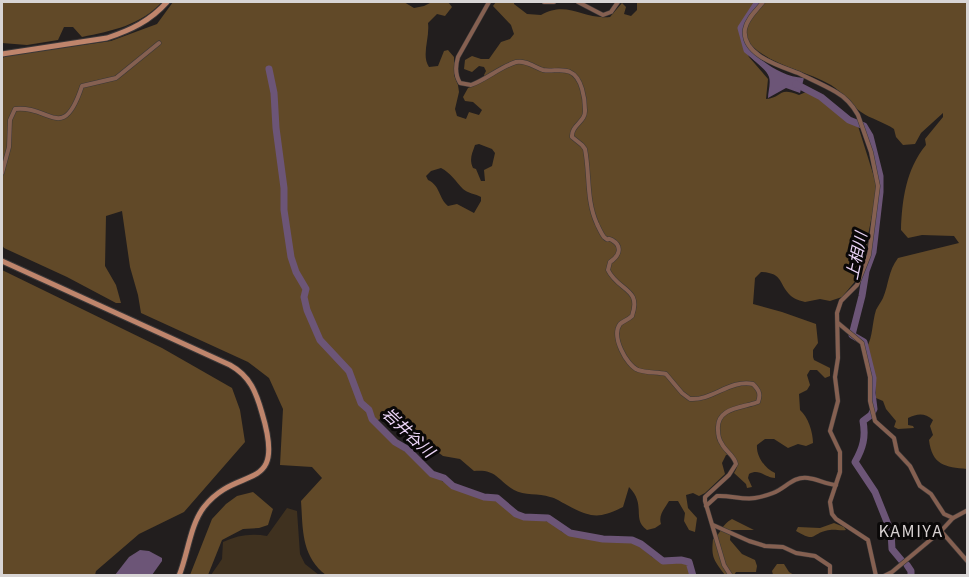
<svg xmlns="http://www.w3.org/2000/svg" width="969" height="577" font-family="'Source Sans 3','Noto Sans JP',sans-serif">
<style>
.green{fill:#3f311f}
.forest{fill:#614928;fill-rule:evenodd}
.water{fill:#6c5577}
.lines{fill:none;stroke-linecap:round;stroke-linejoin:round}
.river{stroke:#6c5577;stroke-width:7}
.street-casing{stroke:#3b3838;stroke-width:5}
.secondary-casing{stroke:#3b3838;stroke-width:7}
.street{stroke:#856051;stroke-width:4}
.secondary{stroke:#bf856c;stroke-width:5}
.labels{text-anchor:middle;dominant-baseline:central;stroke-width:6;stroke-linejoin:round;paint-order:stroke}
.water-label{font-size:16px;font-style:italic;fill:#ecd5f8;stroke:#0a0808}
.quarter-label{font-size:18px;letter-spacing:1.5px;fill:#d7d1d1;stroke:#0a0808}
</style>
<rect width="100%" height="100%" fill="#221e1e"/>
<path class="green" d="M287 508 297 511 300 554 305 564 319 575H211L222 559 223 542C237 535 252 533 267 536Z"/>
<g class="forest">
<path d="M2 2H162C141 25 112 31 82 37L73 27H64L58 40 27 45 2 43Z"/>
<path d="M173 2H404L414 8 424 6 432 2H448L452 7 445 16 437 14 428 23C430 38 421 55 429 67L438 66 444 51 448 50 454 57V75L458 85 459 92 455 109 457 116 466 119 469 112 479 115 482 110 473 102 465 101 463 97 468 88 484 81V75L486 71 484 67 479 66 472 72 464 69 465 60 472 56 481 59H489L501 42 510 39 514 34 511 25 493 6 496 2H514V4L527 14 541 15C568 0 583 20 610 17L622 3 626 7 624 14 631 16 637 10V2H967V469C945 467 932 465 929 440L933 435 930 426 933 420C925 413 918 413 908 418V425L913 426 914 428 898 429 894 427 896 421 886 409 883 401 876 398 875 376 867 347C873 336 872 323 876 310 878 306 881 302 883 298 889 284 888 271 898 258L959 243 954 236 922 235 908 238 901 230C902 200 906 169 926 145L925 139 943 117V113L921 133 915 144 903 145 896 137 894 129C884 122 871 119 861 112 850 105 843 92 831 85 804 70 775 67 752 46L746 51 749 57 768 79 766 99C782 98 778 86 799 95L806 92C826 99 838 117 858 126L876 183V196L868 235 867 249 864 261 859 267 857 279 842 297 830 301 820 299 805 302C801 301 794 299 791 296 778 284 784 273 761 272L755 278 753 304 782 312 816 324 818 343 813 350V357L814 360 830 368V376L825 378 817 370H810L807 375 810 385 807 390 799 394 800 410C808 417 813 432 813 443L806 446 798 444 788 448 774 439H765L757 445C756 456 765 469 775 473V478C765 478 760 468 749 474L748 478 752 487 747 488 746 484 734 473C739 465 738 461 732 454L726 455 722 463 725 474 705 493 699 496 693 493 686 495 688 508 697 518 695 532 689 530 684 521 685 513 678 501H669C665 508 658 515 661 524L655 528 647 530C631 519 647 505 629 487L623 507C599 519 591 518 567 505 561 502 556 498 550 497 539 493 524 496 514 490 497 480 497 469 474 471L460 459 443 456 395 420 384 417 378 420V426L393 444 415 458 429 473 455 489 497 501 515 516 551 522 562 532 597 540 630 542 638 545 652 557 666 564 678 562 687 564 692 575H326C301 556 303 529 301 501L322 478 312 467 280 465 283 409 269 378 248 362 141 313 138 295 130 267 122 211 106 216 105 266 116 285 121 303H116L67 277 4 248 2 245V58L9 55 111 41 157 24ZM479 144 492 149 495 153 492 166 484 170 485 181H481L476 169 473 168C469 159 472 154 475 145ZM441 168C451 173 456 182 463 189 467 193 476 194 481 197V201L474 213 457 204 448 206C439 199 440 185 428 180L426 176 431 171Z"/>
<polygon points="2,270 162,348 232,388 240,410 245,442 184,512 139,534 96,571 95,575 2,575"/>
<polygon points="253,492 273,509 268,525 259,528 243,529 222,540 208,575 190,575 212,519 226,504 237,496"/>
<path d="M732 519 754 530H731L730 540 742 554 755 560 757 566 756 572H736L734 575H725C714 560 711 558 713 539 722 533 720 526 732 519Z"/>
<path d="M834 523 844 527 846 530C840 531 835 529 830 530 811 532 818 544 796 531L798 527 820 528Z"/>
<polygon points="777,564 784,564 789,572 794,575 773,575 772,571"/>
</g>
<g class="water">
<path d="M751 52C768 65 783 77 804 78L800 93 786 88 768 98C768 92 771 83 769 77 766 68 753 62 748 53Z"/>
<polygon points="140,550 149,551 162,558 162,561 152,575 115,575 129,557"/>
</g>
<g class="lines">
<g class="river">
<polyline points="757,58 747,50 741,28 758,2"/>
<polyline points="269,69 274,93 276,128 284,188 284,210 291,257 296,272 306,289 304,297 307,310 320,340 349,371 361,403 369,410 372,419 395,442 407,449 432,474 444,478 453,486 484,497 497,498 516,514 524,517 548,518 570,533 603,539 632,540 641,544 663,561 681,560 689,562 693,576"/>
<path d="M796 84 821 97 849 120 864 126 870 136 880 176V192L873 252 866 271 862 296 852 335 864 342 873 378 872 393 874 409 871 415 863 421C866 437 863 448 855 462L875 492 891 532 892 549 902 561"/>
<polyline points="907,565 911,571 911,576"/>
</g>
<g class="street-casing">
<g id="street">
<path d="M489 2 458 57C455 67 455 75 460 83L471 85C487 79 500 67 516 62 526 60 534 67 543 70 551 72 562 68 570 72 582 77 585 99 585 110 586 122 571 125 572 137L582 145 585 149C590 174 586 200 597 224 599 228 601 233 604 237 611 243 605 236 612 240 624 247 618 257 610 262L608 270C618 291 642 288 632 316 628 320 623 321 620 324 611 336 626 365 638 370 647 373 657 372 666 374L682 393 690 399C712 401 730 379 753 384 759 390 761 394 758 402 743 408 716 407 718 430 718 435 719 440 722 444 726 452 734 455 736 464L729 475 705 497V501L724 565 731 576"/>
<polyline points="544,2 554,2"/>
<polyline points="578,2 603,15 611,12 618,2"/>
<path d="M763 2C757 10 747 18 745 29 741 55 780 66 798 73 810 79 824 85 836 92 845 97 853 106 858 115L871 152 878 186 869 255 857 285 841 301 837 313 838 358 835 377 838 401 830 431 840 452V472L830 502 832 514 836 519 868 540 876 576"/>
<path d="M2 173 9 147 10 120 15 109C50 105 63 144 82 86L116 78 159 43"/>
<polyline points="838,323 862,343 870,377 870,401 875,421 894,438 897,452 910,466 920,486 931,494 944,514 953,518"/>
<path d="M706 506 717 496C730 495 742 500 755 498 761 497 768 495 773 493 786 488 793 476 808 478 817 479 826 484 836 485"/>
<polyline points="713,525 749,541 765,546 783,547 796,553 815,556 830,566 830,576"/>
<polyline points="941,531 968,562"/>
<polyline points="884,576 892,572 941,531 953,518 968,510"/>
</g>
</g>
<g class="secondary-casing">
<g id="secondary">
<path d="M2 54 107 38C131 30 150 21 167 2"/>
<path d="M2 261 230 365C250 376 256 392 262 413 287 496 238 463 204 507 190 525 188 554 179 576"/>
</g>
</g>
<use href="#street" class="street"/>
<use href="#secondary" class="secondary"/>
</g>
<g class="labels">
<g class="water-label">
<text transform="translate(857 256) rotate(-78)">上相川</text>
<text transform="translate(408 433) rotate(43)">岩井谷川</text>
</g>
<g class="quarter-label">
<text x="911" y="531">KAMIYA</text>
</g>
</g>
<rect width="969" height="577" fill="none" stroke="#d8d5d5" stroke-width="6"/>
</svg>
